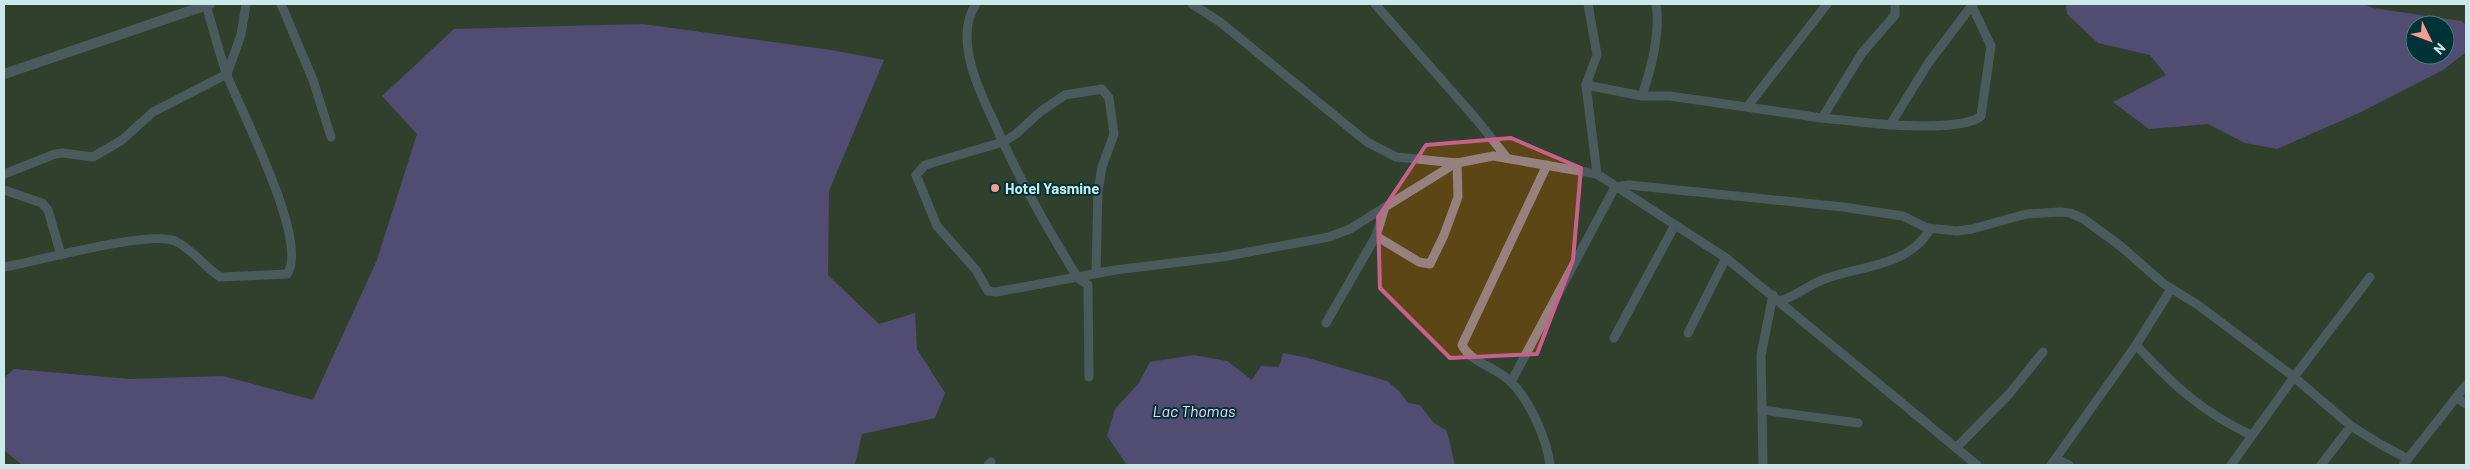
<svg xmlns="http://www.w3.org/2000/svg" width="2470" height="469" font-family="Barlow,sans-serif">
<style>
.green{fill:#5c4615;fill-rule:evenodd}
.water{fill:#a45fac;fill-rule:evenodd}
.lines{fill:none;stroke-linecap:round;stroke-linejoin:round}
.minor{stroke:#97807e;stroke-width:9}
.tertiary{stroke:#97807e;stroke-width:10}
.marked{fill:none;stroke:#c5618d;stroke-width:4;stroke-linejoin:round}
.poi-dot{fill:#f59c96;stroke:#003337;stroke-width:2}
.labels{text-anchor:middle;dominant-baseline:central;stroke-width:4;stroke-linejoin:round;paint-order:stroke}
.poi-label{font-size:15px;font-weight:bold;fill:#cbe8eb;stroke:#003337;text-anchor:start}
.water-label{font-size:16px;font-style:italic;fill:#f9d4fc;stroke:#003337}
</style>
<rect width="100%" height="100%" fill="#0d3d41"/>
<path class="green" d="M4 4H2466V465H4ZM2415 25H2445V55H2415Z"/>
<g class="water">
<path d="M2066 4H2364L2373 8 2461 21 2466 24V52L2443 70 2359 113 2277 149 2245 143 2208 124 2149 129 2113 102 2166 75 2150 55 2098 43 2067 14ZM2415 25H2445V55H2415Z"/>
<polygon points="643,24 831,50 884,60 829,191 828,275 879,324 915,313 917,349 945,393 935,418 862,434 855,465 22,465 4,450 4,378 14,369 130,379 223,376 313,400 377,260 417,134 382,96 454,29"/>
<polygon points="1283,353 1308,358 1387,381 1399,391 1408,403 1420,405 1434,423 1447,431 1455,465 1127,465 1107,436 1115,409 1138,384 1150,362 1194,355 1227,361 1252,380 1261,366 1279,367"/>
</g>
<g class="lines">
<g class="minor">
<polyline points="281,4 313,80 331,137"/>
<path d="M976 4C970 13 967 25 967 36 967 65 981 94 993 120 1017 175 1046 227 1078 278L1088 285 1089 377"/>
<polyline points="1192,4 1220,22 1367,142 1396,157 1457,163"/>
<polyline points="1375,4 1477,120 1507,158"/>
<polyline points="1588,4 1597,55 1586,85 1597,174 1726,258 1977,465"/>
<polyline points="1586,85 1642,96 1670,96 1822,118 1890,125 1929,62 1973,4"/>
<path d="M1642 96C1651 69 1661 33 1656 4"/>
<polyline points="1747,107 1827,4"/>
<polyline points="1822,118 1862,53 1895,15 1895,4"/>
<path d="M1890 125C1911 126 1966 129 1981 116L1991 46 1972 6"/>
<path d="M1547 165 1462 345C1473 365 1496 366 1511 382 1530 401 1547 439 1550 465"/>
<polyline points="4,174 55,154 63,153 93,157 122,140 153,112 227,74 241,35 246,4"/>
<polyline points="4,190 42,203 48,210 61,255"/>
<polyline points="1376,236 1419,262 1430,264 1444,235 1458,197 1457,163 1493,156 1597,174"/>
<path d="M4 267C38 261 149 230 175 241 192 249 204 266 220 277L287 274C310 242 241 112 227 75 219 53 213 28 206 5"/>
<polyline points="1096,273 1098,191 1102,167 1114,134 1109,98 1102,89 1065,95 1040,112 1016,134 1003,142 925,165 916,175 937,226 976,270 988,291 996,292 1115,270 1222,257 1329,237 1350,229 1385,207"/>
<path d="M1780 301C1796 296 1807 286 1822 280 1858 266 1907 267 1929 231L1927 228"/>
<polyline points="1326,323 1376,236 1385,207 1456,163"/>
<polyline points="1688,333 1726,258"/>
<polyline points="1614,338 1675,225"/>
<path d="M2136 345C2173 385 2202 412 2251 435"/>
<polyline points="1511,382 1615,187 1629,185 1843,207 1903,216 1927,228 1957,231 1972,229 2026,214 2060,212 2070,213 2082,218 2118,244 2164,284 2198,305 2294,377 2351,426 2380,444 2408,459"/>
<polyline points="2457,398 2466,404"/>
<polyline points="1762,410 1858,423"/>
<polyline points="1956,448 2010,393 2043,352"/>
<polyline points="2056,459 2069,465"/>
<polyline points="988,465 991,462"/>
<polyline points="1763,465 1761,355 1773,295"/>
<polyline points="2051,465 2136,345 2171,289"/>
<polyline points="2231,465 2294,377 2370,277"/>
<polyline points="2321,465 2351,426"/>
<polyline points="2403,465 2466,385"/>
</g>
<polyline class="tertiary" points="4,74 210,4"/>
</g>
<path d="M0 0H2470V469H0ZM1511 138 1581 168 1573 260 1537 354 1450 358 1380 288 1378 217 1426 145Z" fill="#0d3d41" fill-opacity=".55" fill-rule="evenodd"/>
<path class="marked" d="M1511 138 1581 168 1573 260 1537 354 1450 358 1380 288 1378 217 1426 145Z"/>
<circle class="poi-dot" cx="995" cy="188" r="5"/>
<g class="labels">
<g class="poi-label">
<text x="1005" y="188">Hotel Yasmine</text>
</g>
<g class="water-label">
<text x="1194" y="410">Lac Thomas</text>
</g>
</g>
<rect width="2470" height="469" fill="none" stroke="#cbe8eb" stroke-width="10"/>
<g transform="translate(2430 40) rotate(132)"><circle r="24" fill="#003337" stroke="#517b7f"/>
<path d="M0-4L9 19L0 12L-9 19Z" fill="#f59c96"/>
<text y="-8" font-size="14" font-weight="bold" text-anchor="middle" fill="#cbe8eb">N</text>
</g>
</svg>
